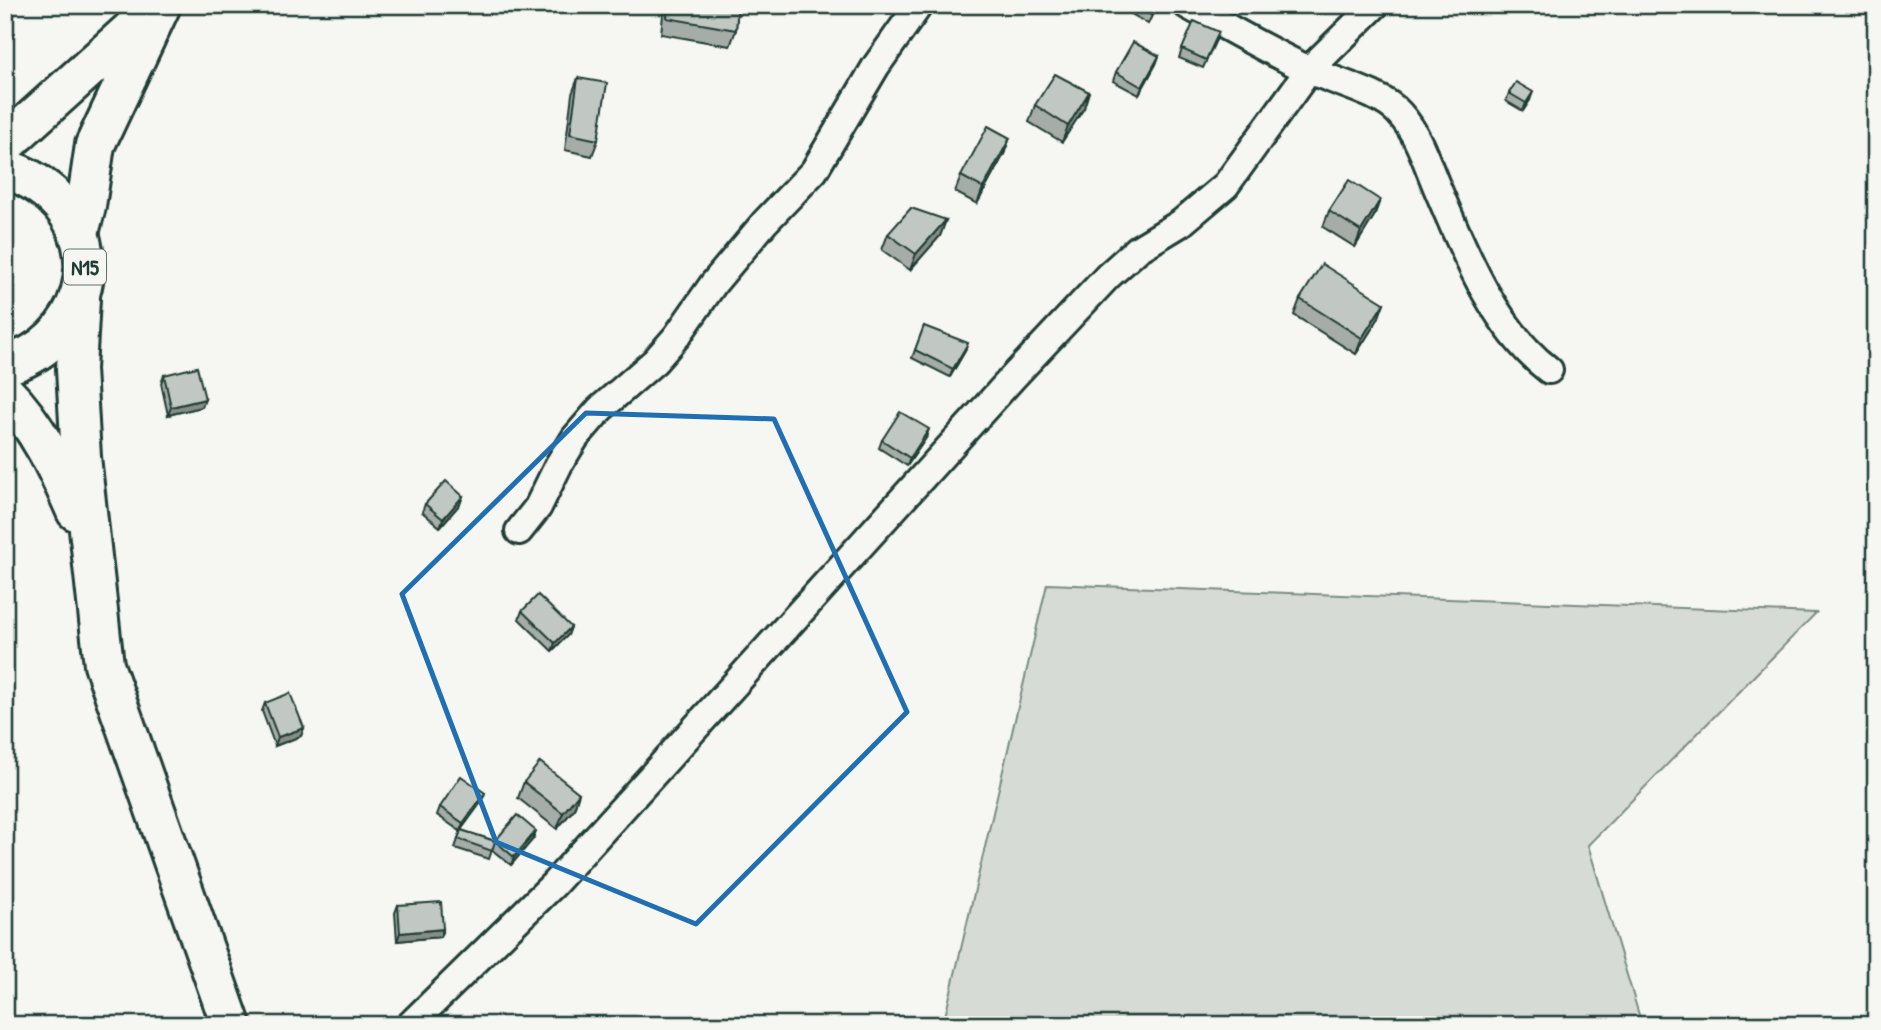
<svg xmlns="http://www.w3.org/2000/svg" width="1881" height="1030" font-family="'Patrick Hand',sans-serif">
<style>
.green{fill:#d6dbd6;stroke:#7a8c85;stroke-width:2}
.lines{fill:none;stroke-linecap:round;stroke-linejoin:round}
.minor-casing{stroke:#1f3d34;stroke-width:32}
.secondary-casing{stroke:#1f3d34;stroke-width:44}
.trunk-casing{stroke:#1f3d34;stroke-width:44}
.minor{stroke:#f6f6f2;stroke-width:26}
.secondary{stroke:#f6f6f2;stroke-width:38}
.trunk{stroke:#f6f6f2;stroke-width:38}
.wall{fill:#a6aca8;stroke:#1f3d34;stroke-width:2}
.shaded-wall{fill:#878c88;stroke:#1f3d34;stroke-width:2}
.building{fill:#c1c8c3;stroke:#1f3d34;stroke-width:2}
.marked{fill:none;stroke:#1f6fb2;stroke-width:5;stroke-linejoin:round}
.labels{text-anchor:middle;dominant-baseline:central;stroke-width:5;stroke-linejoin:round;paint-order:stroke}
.shield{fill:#f6f6f2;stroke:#60746d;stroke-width:2}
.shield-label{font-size:21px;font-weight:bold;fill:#1f3d34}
</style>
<rect width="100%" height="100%" fill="#f6f6f2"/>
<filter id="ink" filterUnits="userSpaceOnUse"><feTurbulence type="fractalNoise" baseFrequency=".0143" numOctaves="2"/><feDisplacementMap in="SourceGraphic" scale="14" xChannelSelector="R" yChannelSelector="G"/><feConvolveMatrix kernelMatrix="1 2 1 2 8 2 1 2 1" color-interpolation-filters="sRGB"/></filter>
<g filter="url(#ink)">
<polygon class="green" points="1047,584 1816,613 1588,845 1642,1025 943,1025"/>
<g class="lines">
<g class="minor-casing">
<g id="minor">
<path d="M1187 5C1227 27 1268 51 1309 70 1335 82 1382 93 1400 114 1418 134 1426 161 1436 185 1463 249 1493 327 1549 370"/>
<polyline points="519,531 538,507 559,464 575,438 600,409 655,361 677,336 714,283 765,222 814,171 876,66 919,5"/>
<polyline points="410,1025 553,885 1014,376 1108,276 1138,249 1181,223 1226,185 1309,70 1375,5"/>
</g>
</g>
<g class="secondary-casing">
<g id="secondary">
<polyline points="80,299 76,369 81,457 104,665 231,1025"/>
<path d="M5 393C38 426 57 468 76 511"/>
</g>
</g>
<g class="trunk-casing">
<g id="trunk">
<polyline points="5,144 149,14"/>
<path d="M5 170C23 173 39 184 52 195 113 250 82 345 5 365"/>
<polyline points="79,233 86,206 95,145 161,5"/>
</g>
</g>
<use href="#minor" class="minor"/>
<use href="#secondary" class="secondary"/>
<use href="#trunk" class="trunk"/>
</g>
<g class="wall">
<polygon points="664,5 738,5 736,30 730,46 661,34"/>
<polygon points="1120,5 1157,5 1148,24 1120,7"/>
<polygon points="1327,5 1341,5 1334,12"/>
<polygon points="1216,40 1203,68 1179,58 1182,49"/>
<polygon points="1159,56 1156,64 1139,95 1113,81 1116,72"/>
<polygon points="578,78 598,140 592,156 565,150 572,94"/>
<polygon points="1509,93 1530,100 1523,111 1506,101"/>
<polygon points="1035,105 1084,108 1062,142 1029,122"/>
<polygon points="1004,154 977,204 955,192 961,176"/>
<polygon points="1380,200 1374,216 1355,247 1323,227 1329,211"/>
<polygon points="946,220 940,236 910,270 882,250 888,234"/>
<polygon points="1300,299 1384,303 1378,319 1356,354 1294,315"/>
<polygon points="924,326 965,351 950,377 912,358"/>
<polygon points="164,375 205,399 202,407 168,415 161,383"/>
<polygon points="926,438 907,466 879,448 882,440"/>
<polygon points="463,496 460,504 440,527 422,512 425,504"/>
<polygon points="522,611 571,627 568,635 552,651 519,619"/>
<polygon points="265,703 304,728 301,736 275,746 262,711"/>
<polygon points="524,782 579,793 574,809 557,829 518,798"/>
<polygon points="482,801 461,830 495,841 533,839 511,865 492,850 489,859 455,848 461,830 460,831 437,815 440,807"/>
<polygon points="398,905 443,929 440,937 397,941 395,913"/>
</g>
<g class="shaded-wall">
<polygon points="1337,5 1341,5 1334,12"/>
<polygon points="1159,56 1156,64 1139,95 1142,87"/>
<polygon points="1089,92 1084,108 1062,142 1068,126"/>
<polygon points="1533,92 1530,100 1523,111 1526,103"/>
<polygon points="1010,138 1004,154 977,204 983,188"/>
<polygon points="1380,200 1374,216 1355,247 1361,231"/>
<polygon points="946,220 940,236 910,270 916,254"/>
<polygon points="1384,303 1378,319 1356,354 1362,338"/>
<polygon points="968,343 965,351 950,377 953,369"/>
<polygon points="205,399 202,407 168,415 171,407"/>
<polygon points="929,429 926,438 907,466 910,458"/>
<polygon points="463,496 460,504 440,527 443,519"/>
<polygon points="571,627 568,635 552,651 555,643"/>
<polygon points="304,728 301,736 275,746 278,737"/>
<polygon points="485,793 482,801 460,831 463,823"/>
<polygon points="579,793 574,809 557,829 563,813"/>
<polygon points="536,831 533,839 511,865 514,857"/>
<polygon points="443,929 440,937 397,941 400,933"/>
</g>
<g class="building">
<polygon points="668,5 738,5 736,30 667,18"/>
<polygon points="1134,5 1156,5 1151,15"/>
<polygon points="1194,21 1219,32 1206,60 1182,49"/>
<polygon points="1133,42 1159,56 1142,87 1116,72"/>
<polygon points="1055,74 1089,92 1068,126 1035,105"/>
<polygon points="578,78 607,83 598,140 570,134"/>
<polygon points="1516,82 1533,92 1526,103 1509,93"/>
<polygon points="988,126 1010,138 983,188 961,176"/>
<polygon points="1349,180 1380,200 1361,231 1329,211"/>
<polygon points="911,208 946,220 916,254 888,234"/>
<polygon points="1322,264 1384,303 1362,338 1300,299"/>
<polygon points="924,326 968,343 953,369 915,350"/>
<polygon points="197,367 205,399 171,407 164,375"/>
<polygon points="900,412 929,429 910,458 882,440"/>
<polygon points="446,481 463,496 443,519 425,504"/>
<polygon points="538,595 571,627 555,643 522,611"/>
<polygon points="290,693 304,728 278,737 265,703"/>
<polygon points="540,762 579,793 563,813 524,782"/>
<polygon points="461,776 485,793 463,823 440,807"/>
<polygon points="517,815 536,831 514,857 495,841 492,851 458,839 461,830 495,841"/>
<polygon points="441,902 443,929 400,933 398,905"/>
</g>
</g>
<path class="marked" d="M586 413 774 419 907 712 696 924 496 842 402 594Z"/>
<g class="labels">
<rect class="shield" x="64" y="249.5" width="42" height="35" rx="5"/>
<g class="shield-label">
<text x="85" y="267">N15</text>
</g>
</g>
<rect width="1881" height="1030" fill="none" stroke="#f6f6f2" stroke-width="28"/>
<rect x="14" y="14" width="1853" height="1002" fill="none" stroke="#1f3d34" stroke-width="2.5" filter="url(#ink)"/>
</svg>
